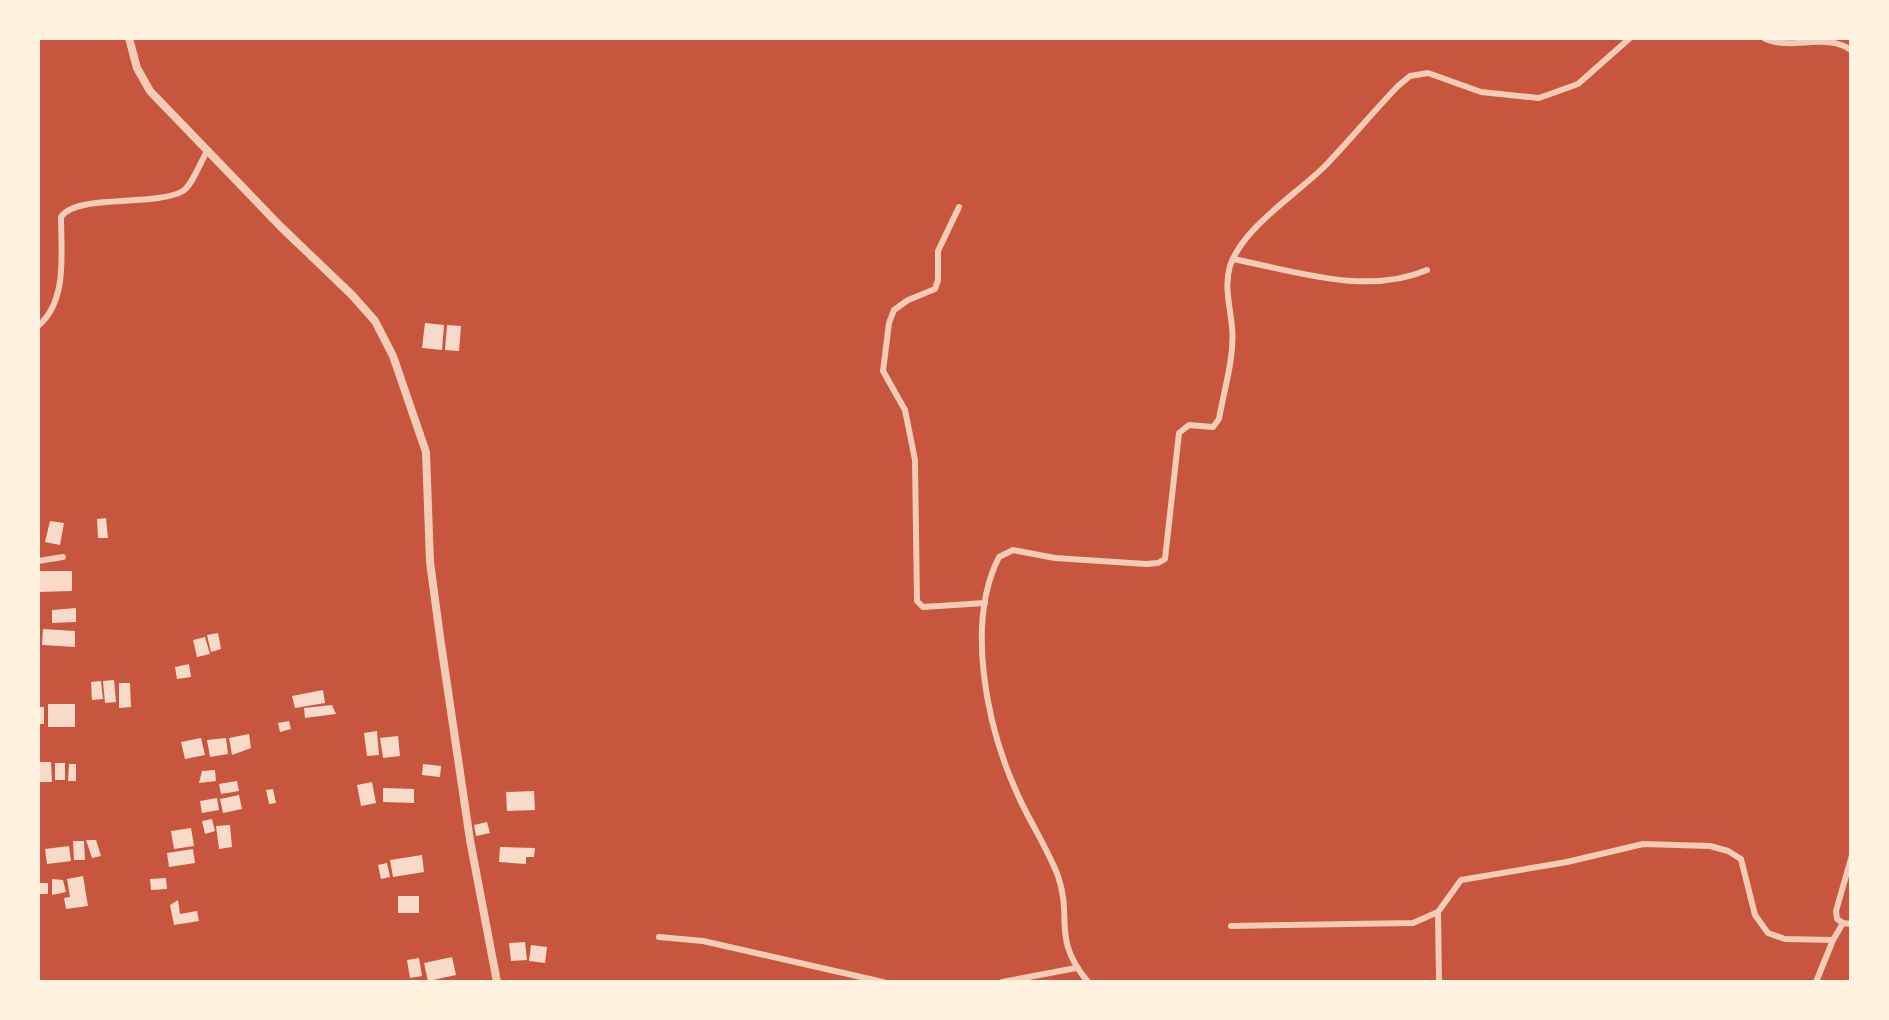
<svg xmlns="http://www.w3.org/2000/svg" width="1889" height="1020" font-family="'Fira Sans',sans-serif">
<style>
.building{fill:#f7dbc8}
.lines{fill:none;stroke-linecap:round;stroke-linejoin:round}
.minor{stroke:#f1ccb7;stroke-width:6}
.tertiary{stroke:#f1ccb7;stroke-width:8}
</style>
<rect width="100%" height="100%" fill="#c8553d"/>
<g class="building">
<polygon points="425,323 444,325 442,350 422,348"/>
<polygon points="447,325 461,326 459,351 445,350"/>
<polygon points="106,518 108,538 98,538 97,519"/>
<polygon points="50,521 64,523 60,545 45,542"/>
<polygon points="38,571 72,571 72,591 38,592"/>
<polygon points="76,608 76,622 52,623 52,610"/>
<polygon points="43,629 75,631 75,647 42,645"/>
<polygon points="218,633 221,649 211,652 207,635"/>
<polygon points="205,637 210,654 197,657 193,640"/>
<polygon points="189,664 191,677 177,679 175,667"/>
<polygon points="114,680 116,702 105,703 103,681"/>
<polygon points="101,681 103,699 92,700 91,682"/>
<polygon points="119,683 130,683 131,707 119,708"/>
<polygon points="323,690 325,703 295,708 292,696"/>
<rect x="48" y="704" width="27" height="23"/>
<polygon points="332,705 336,714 305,718 304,708"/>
<rect x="38" y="707" width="6" height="17"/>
<polygon points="289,721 291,729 280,732 278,723"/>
<polygon points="377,731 379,755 367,756 364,733"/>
<polygon points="249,734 251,748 232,755 229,738"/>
<polygon points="398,736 400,756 383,758 380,738"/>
<polygon points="201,738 205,755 185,759 181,742"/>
<polygon points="226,738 228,754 210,757 207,740"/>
<polygon points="38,762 51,762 52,782 38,782"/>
<rect x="55" y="763" width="10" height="17"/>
<polygon points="69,764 76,764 76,781 68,781"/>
<polygon points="423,764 441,766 440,777 422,775"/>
<polygon points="215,770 216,781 199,783 202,771"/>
<polygon points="237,781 239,791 221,794 219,784"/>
<polygon points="372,782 376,803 361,806 357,785"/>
<polygon points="383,788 414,789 414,803 383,802"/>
<polygon points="273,789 276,803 269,804 266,790"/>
<polygon points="534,791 535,810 507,811 506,792"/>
<polygon points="239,795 242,809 223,813 220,799"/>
<polygon points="217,798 219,810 202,813 200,801"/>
<polygon points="212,819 215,831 205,834 202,821"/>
<polygon points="487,822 490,833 476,836 474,825"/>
<polygon points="230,825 232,847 219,849 216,826"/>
<polygon points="191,828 194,846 174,849 171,831"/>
<polygon points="86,840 96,840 101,856 92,858"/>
<polygon points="73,841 84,841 85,860 74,860"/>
<polygon points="69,846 71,861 47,864 45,849"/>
<polygon points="500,847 535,848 534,857 526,857 526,864 499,862"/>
<polygon points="193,849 195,863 169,867 167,853"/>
<polygon points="422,855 424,872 393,877 390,860"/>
<polygon points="387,863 390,877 381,879 378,865"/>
<polygon points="83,876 88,906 66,909 64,898 70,897 67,879"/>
<polygon points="166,878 167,889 151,890 150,879"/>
<polygon points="52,879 63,880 66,892 52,895"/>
<rect x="38" y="883" width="10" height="11"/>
<rect x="398" y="896" width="21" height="17"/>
<polygon points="178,900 180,914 197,911 199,921 174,925 170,905"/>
<polygon points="525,942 527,960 511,961 509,943"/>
<polygon points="531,945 547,947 545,963 529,961"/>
<polygon points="452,957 456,975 428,981 424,963"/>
<polygon points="419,958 422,976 410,978 407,960"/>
</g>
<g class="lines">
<g class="minor">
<path d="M1764 38C1791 52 1827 31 1852 51"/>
<polyline points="959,207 938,251 938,280 935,289 908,300 894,310 889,323 883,371 905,410 915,460 917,601 923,607 985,603"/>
<path d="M1233 259C1295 271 1366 296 1427 270"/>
<path d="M38 326C68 301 61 252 61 217 75 194 155 207 183 191 192 186 201 160 208 150"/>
<polyline points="38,561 63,557"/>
<polyline points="1843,923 1837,919 1836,911 1852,855"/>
<polyline points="1231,926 1413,923 1438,912"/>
<polyline points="659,937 703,941 883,982"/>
<polyline points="1002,982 1076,968"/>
<path d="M1088 982C1051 937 1073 920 1058 876 1047 847 1029 821 1017 793 987 727 965 624 999 557L1013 550 1055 558 1146 564 1158 563 1165 559 1179 433 1189 425 1213 427 1219 419C1224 390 1235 356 1232 327 1230 306 1224 286 1230 266 1243 227 1297 194 1325 166 1350 140 1373 112 1398 86L1410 76 1428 73 1481 92 1539 98 1578 84 1630 38"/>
<polyline points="1439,982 1438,912 1461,880 1567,862 1643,844 1710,846 1728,851 1741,859 1755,915 1768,933 1785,939 1833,940 1843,923 1852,924"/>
<polyline points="1816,982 1833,940"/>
</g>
<polyline class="tertiary" points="129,38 137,68 150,91 280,226 352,295 375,321 393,356 426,452 430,562 440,637 470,840 497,982"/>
</g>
<rect width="1889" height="1020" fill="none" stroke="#fff3e0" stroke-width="80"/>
</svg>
